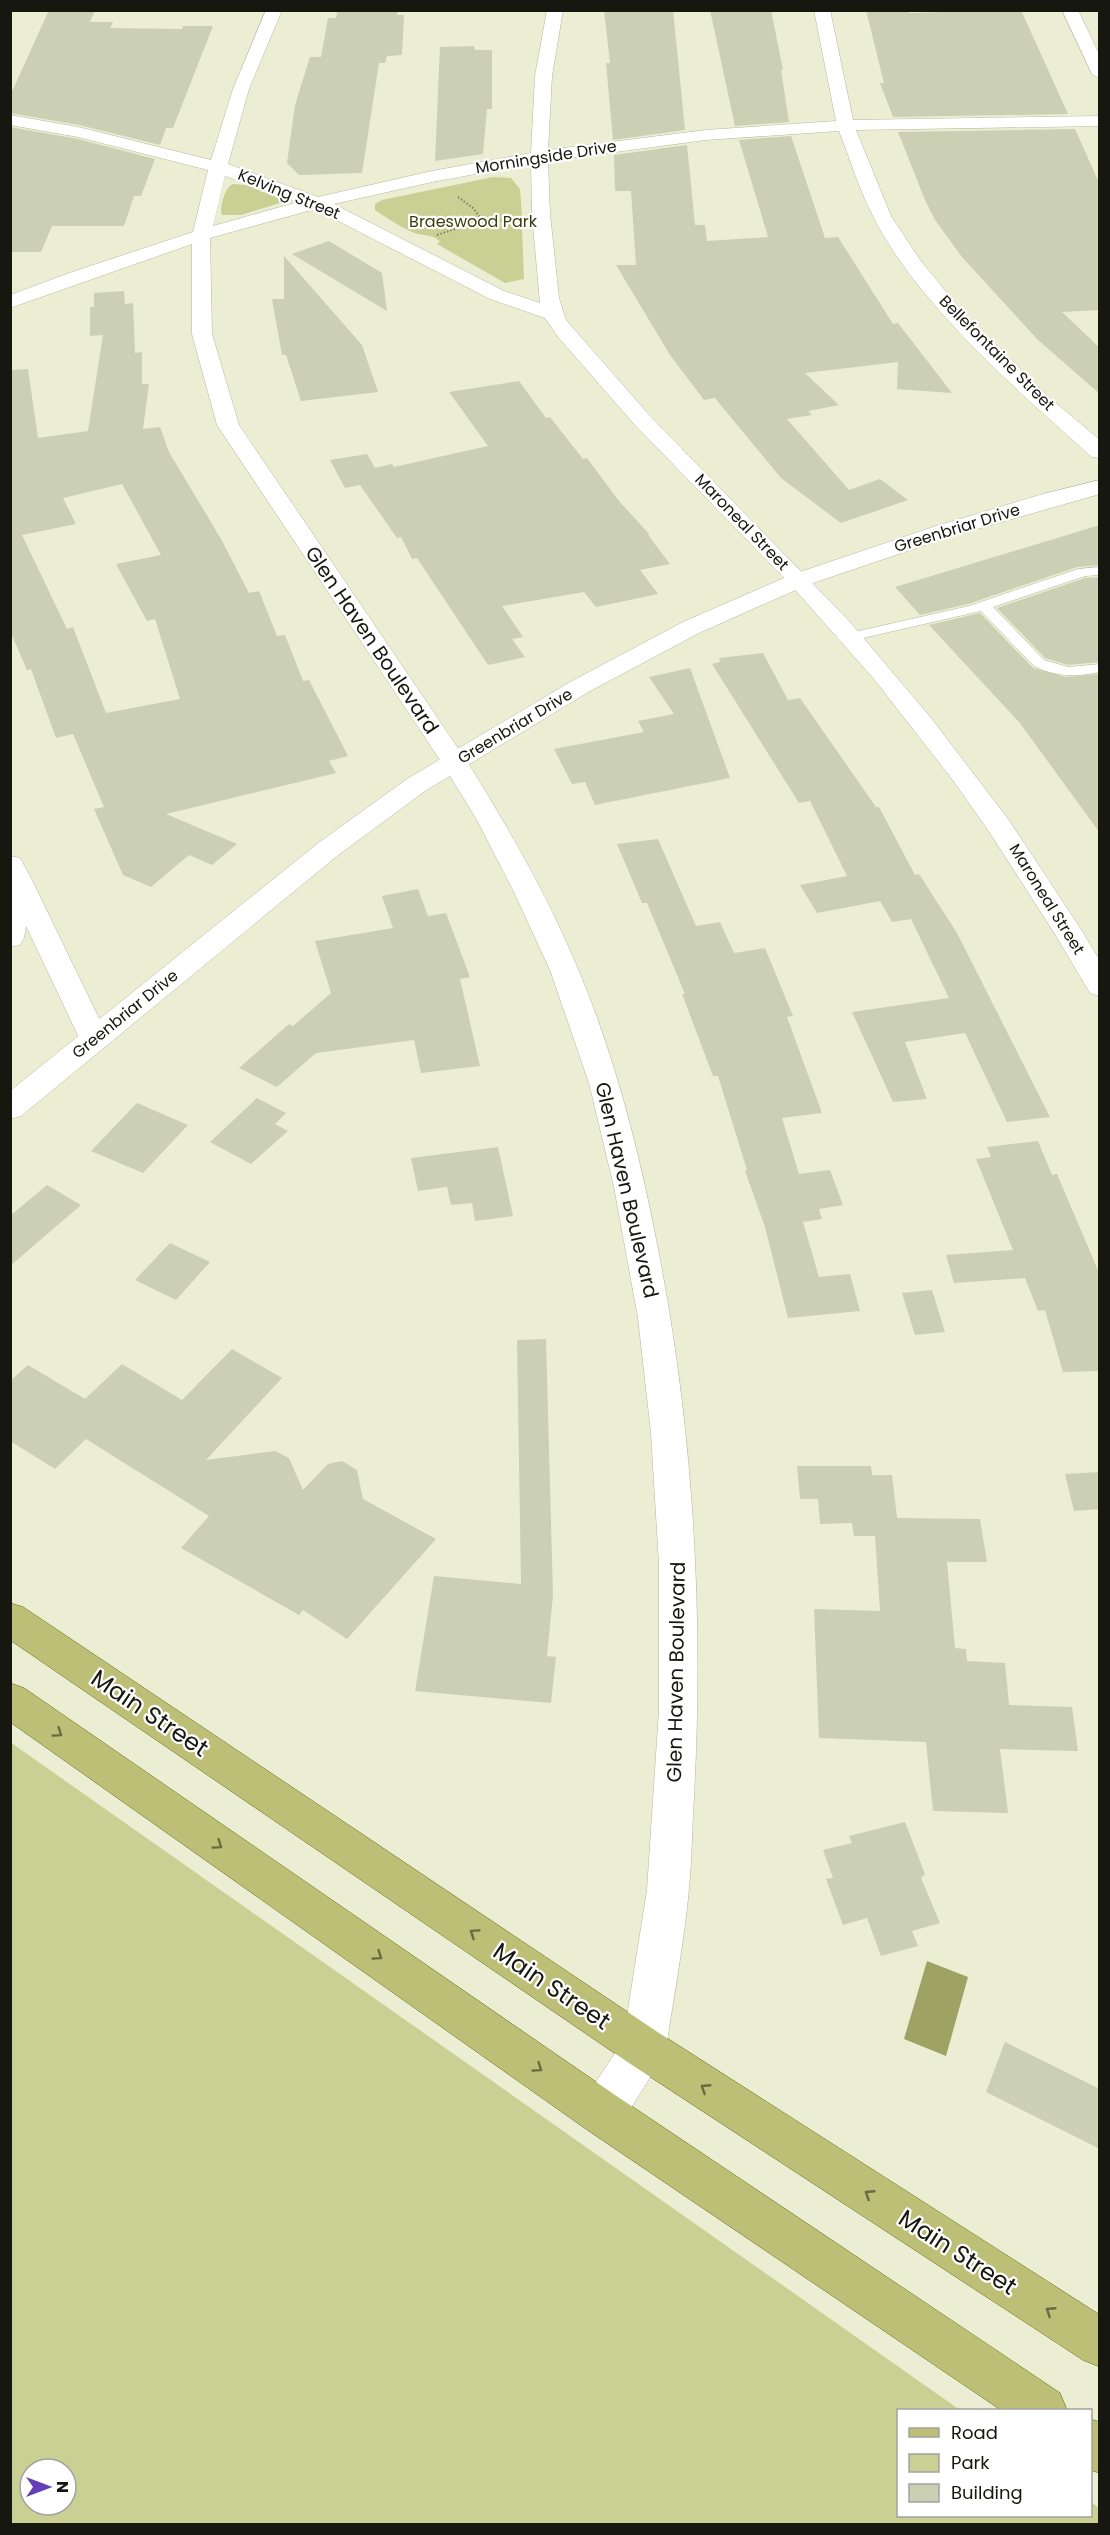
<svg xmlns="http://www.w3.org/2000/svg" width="1110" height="2535" font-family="Poppins,sans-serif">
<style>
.green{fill:#cad093;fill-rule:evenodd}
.water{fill:#9ea364}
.building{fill:#cbcfb4;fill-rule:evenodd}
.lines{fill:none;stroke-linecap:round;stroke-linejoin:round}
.service-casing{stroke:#b5b89e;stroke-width:1}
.minor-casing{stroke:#b5b89e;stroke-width:1}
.secondary-casing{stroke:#b5b89e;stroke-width:1}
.primary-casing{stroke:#656915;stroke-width:1}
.path{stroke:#7c7e6c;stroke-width:2;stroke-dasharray:1.5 2;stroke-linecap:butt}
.service{fill:#fff;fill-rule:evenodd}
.minor{fill:#fff;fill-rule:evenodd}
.secondary{fill:#fff;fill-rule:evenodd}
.primary{fill:#bcbf75;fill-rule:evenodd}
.oneway{stroke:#696b42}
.labels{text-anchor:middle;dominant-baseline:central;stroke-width:4.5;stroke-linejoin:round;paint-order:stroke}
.far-street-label{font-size:16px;fill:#16170e;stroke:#fff}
.far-park-label{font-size:16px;fill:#3a3c09;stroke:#fff}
.street-label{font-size:20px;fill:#16170e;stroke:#fff}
.near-street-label{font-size:24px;fill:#16170e;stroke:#fff}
</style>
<rect width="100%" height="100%" fill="#ebeed3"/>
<g class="green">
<path d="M493 177 511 178 520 189 522 216 513 217 512 224 522 228 524 279 505 283 437 244 440 241C430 234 427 236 418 234 404 230 387 218 375 210V204L382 200Z"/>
<path d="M233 184 246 185 284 200 283 202 241 215H222C219 208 225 187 233 184Z"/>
<path d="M10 1742 960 2410H898V2516H1090L1091 2502 1099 2508V2524H11ZM30 2469H66V2505H30Z"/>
</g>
<polygon class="water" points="927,1961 968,1977 946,2056 904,2039"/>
<g class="building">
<polygon points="49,10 95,10 90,22 113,22 110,28 182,29 183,26 213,26 173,128 166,128 160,145 79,125 10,113 10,96"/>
<polygon points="338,10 398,10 397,15 404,15 402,55 387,56 385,63 379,63 362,173 299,175 287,163 295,105 310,57 321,57 328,18 336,18"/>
<polygon points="604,10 673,10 685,130 613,140 606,63 610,63"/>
<polygon points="710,10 771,10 783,70 781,70 789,122 735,126"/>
<polygon points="866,10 909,10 909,13 1021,10 1068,114 893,117 880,83 884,83"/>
<polygon points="474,46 475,50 492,50 492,109 487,109 483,154 435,161 440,47"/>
<polygon points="10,127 78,139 155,159 141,196 134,196 124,226 52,226 41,252 10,252"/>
<polygon points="1075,129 1100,185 1100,310 1062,312 1100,348 1100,394 1038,340 962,257 935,220 925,200 898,132"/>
<polygon points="791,136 825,238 838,237 893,324 898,323 952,393 897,389 898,362 805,373 839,405 808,411 812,415 787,419 849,490 880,479 908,500 841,523 781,478 715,398 704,400 670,355 616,265 636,265 631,191 615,191 614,155 687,145 695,225 705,225 707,241 768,237 739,140"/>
<polygon points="329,241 382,273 387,311 292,254"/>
<polygon points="284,256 362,345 378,392 301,401 286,355 282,355 272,299 284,299"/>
<path d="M124 291 125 304 133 303 135 353 142 352V384H149L143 429 160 427 169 452 221 539 249 593 259 591 277 636 285 635 303 681 309 680 348 756 329 761 336 773 166 814 237 844 212 865 189 855 151 887 123 875 94 809 104 807 73 734 56 738 31 669 27 670 10 631V370L28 369 38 438 88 431 103 335 90 336V307H94V293ZM122 484 161 555 116 564 147 621 155 619 180 699 106 713 73 627 67 629 22 535 76 524 63 498Z"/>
<polygon points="519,381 546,418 550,417 583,459 587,458 619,501 650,535 648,535 670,564 640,570 658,594 596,607 584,592 502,606 523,637 512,639 525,657 488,665 417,558 412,559 401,537 397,538 360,485 345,488 330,460 367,454 375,468 392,464 394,467 488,446 449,392"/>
<polygon points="1100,525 1100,565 1077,567 968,604 920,615 895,587"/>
<polygon points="1100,577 1100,662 1068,665 1045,658 997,608 1085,578"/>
<polygon points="980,613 1033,668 1066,677 1100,674 1100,833 1019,722 929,625"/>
<polygon points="763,653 788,700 800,698 876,807 879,807 915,875 919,874 957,933 1050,1117 1007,1122 965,1033 905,1042 927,1099 893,1102 852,1012 949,998 911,919 892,922 880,901 817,913 800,885 847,876 810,801 799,803 712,664 720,662 719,658"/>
<polygon points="690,668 730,778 595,805 585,782 572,784 554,749 644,732 638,721 674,714 649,677"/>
<polygon points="658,839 696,926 720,922 734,953 765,948 793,1016 787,1017 822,1113 782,1118 799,1174 830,1170 843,1205 819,1209 822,1219 803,1222 819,1277 850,1274 860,1311 788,1318 765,1227 745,1171 747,1170 718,1076 713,1076 682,994 685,994 647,903 642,903 617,844"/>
<polygon points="418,889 428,916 446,913 470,977 460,979 480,1066 421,1073 414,1040 316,1053 277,1087 239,1068 289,1024 293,1026 331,993 315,941 393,928 382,896"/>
<polygon points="257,1098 286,1113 275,1124 288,1131 251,1164 210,1142"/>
<polygon points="137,1103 188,1125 143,1173 91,1151"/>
<polygon points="1038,1141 1052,1175 1057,1174 1100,1275 1100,1371 1063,1372 1045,1310 1038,1311 1025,1278 954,1283 946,1255 1013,1250 976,1159 991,1157 987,1147"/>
<polygon points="498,1147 513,1216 475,1221 472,1203 451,1205 447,1187 418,1191 411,1158"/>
<polygon points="47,1185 81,1205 10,1266 10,1216"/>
<polygon points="170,1243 210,1262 176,1300 135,1280"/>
<polygon points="932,1290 945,1332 915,1335 902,1293"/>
<polygon points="546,1339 553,1595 547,1656 556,1657 551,1703 415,1691 434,1576 521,1584 517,1340"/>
<polygon points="232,1349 282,1378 206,1460 275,1451 289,1458 303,1490 328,1464 342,1461 357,1470 363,1499 436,1539 347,1639 303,1610 299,1615 181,1548 209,1516 86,1439 55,1469 10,1441 10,1381 28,1365 85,1399 122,1364 182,1400"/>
<polygon points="797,1466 871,1466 872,1475 892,1475 897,1518 980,1519 987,1562 947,1562 955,1648 966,1649 967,1661 1005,1663 1009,1705 1072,1707 1078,1751 1000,1749 1008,1813 933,1811 926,1742 819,1738 814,1609 880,1611 875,1536 854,1536 852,1523 820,1524 818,1499 800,1499"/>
<polygon points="1100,1472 1100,1509 1074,1511 1065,1474"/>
<polygon points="905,1822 925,1874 921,1878 940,1923 912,1931 918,1946 881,1956 867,1918 843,1925 826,1879 833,1878 823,1850 852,1843 849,1836"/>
<polygon points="1005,2042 1100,2089 1100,2149 986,2092"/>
</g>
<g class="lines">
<g class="service-casing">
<path id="service" d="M1100 567V575L1085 576 993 607 1044 660 1068 667 1100 664V672C1076 677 1056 677 1034 666L981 611 850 641 843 637 850 633 969 606 1078 569Z"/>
</g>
<g class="minor-casing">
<g id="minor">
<path d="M266 10H282L249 89 228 164 318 197 432 171 531 153 535 76 547 10H563L552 76 548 150 706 130 836 121 814 10H830L853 120 1100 116V126L856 130 891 216 920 260 962 311 1051 399 1100 440V458L1092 457C1019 392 916 303 873 216 859 189 850 159 839 131L706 140 548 161 550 214 559 298 566 320 650 416 849 621 931 718 1008 819 1082 931 1100 961V996L1090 993 1053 931 988 830 952 779 874 679 790 584 635 425 559 338 545 318 490 299 315 209 210 238 212 334 239 425 468 763C509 829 548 897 578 969 615 1057 639 1151 657 1244 693 1426 704 1611 694 1796 692 1827 692 1858 689 1889 684 1942 674 1995 666 2048L659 2063 618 2129 602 2135 586 2129 580 2113 586 2097 623 2041 647 1890 659 1710V1564L651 1433 638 1318 614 1187 589 1083 550 970 513 890 477 820 442 763 217 425 192 334V244L10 308V295L72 272 193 232 208 170 78 137 10 125V115L78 127 211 160 233 89ZM531 164 532 214 540 303 504 291 334 204 432 182ZM225 176 298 202 213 226Z"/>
<polygon points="1062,10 1078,10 1100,56 1100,79 1092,74"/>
<polygon points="10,856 20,858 32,880 109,1039 105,1046 94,1049 83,1046 26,926 24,938 20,945 10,947"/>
</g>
</g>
<g class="secondary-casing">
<polygon id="secondary" points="1100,480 1100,494 949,537 807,585 701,632 590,691 425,791 337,856 21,1116 10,1119 10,1091 317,844 407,779 572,681 683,622 791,575 933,527 1043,494"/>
</g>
<g class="primary-casing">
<g id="primary">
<polygon points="10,1603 23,1607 659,2033 1100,2315 1100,2367 1083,2360 629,2063 10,1640"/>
<polygon points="10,1683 24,1688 618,2097 1060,2393 1067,2410 1001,2410 586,2129 10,1722"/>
<polygon points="1090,2419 1100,2422 1100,2473 1090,2470"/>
</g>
</g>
<g class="path">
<polyline points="458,197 473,208 482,220 515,221"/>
<polyline points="437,235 482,220"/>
</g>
<use href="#service" class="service"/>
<use href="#minor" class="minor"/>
<use href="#secondary" class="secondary"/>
<use href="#primary" class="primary"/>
</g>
<defs><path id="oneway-chevron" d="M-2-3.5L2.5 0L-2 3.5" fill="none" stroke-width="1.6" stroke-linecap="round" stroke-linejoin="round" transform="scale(1.5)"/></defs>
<g class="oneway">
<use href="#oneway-chevron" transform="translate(58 1733) rotate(35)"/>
<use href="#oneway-chevron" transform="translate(218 1845) rotate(35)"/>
<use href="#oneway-chevron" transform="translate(474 1933) rotate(-146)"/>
<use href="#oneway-chevron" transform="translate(378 1956) rotate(35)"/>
<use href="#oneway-chevron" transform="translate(538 2068) rotate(35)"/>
<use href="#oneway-chevron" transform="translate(705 2088) rotate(-147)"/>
<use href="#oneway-chevron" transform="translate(869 2194) rotate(-147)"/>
<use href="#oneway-chevron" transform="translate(1050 2311) rotate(-147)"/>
</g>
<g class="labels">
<g class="far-street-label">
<text transform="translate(546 157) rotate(-9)">Morningside Drive</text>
<text transform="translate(289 194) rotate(22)">Kelving Street</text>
<text transform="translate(997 353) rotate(45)">Bellefontaine Street</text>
<text transform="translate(742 522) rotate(46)">Maroneal Street</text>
<text transform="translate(957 528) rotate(-17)">Greenbriar Drive</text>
<text transform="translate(515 726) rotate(-31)">Greenbriar Drive</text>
<text transform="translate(1047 899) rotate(58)">Maroneal Street</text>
<text transform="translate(125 1014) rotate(-39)">Greenbriar Drive</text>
</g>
<g class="far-park-label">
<text x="473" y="221">Braeswood Park</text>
</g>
<g class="street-label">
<text transform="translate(372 640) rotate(56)">Glen Haven Boulevard</text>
<text transform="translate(627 1190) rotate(77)">Glen Haven Boulevard</text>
<text transform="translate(676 1672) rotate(-89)">Glen Haven Boulevard</text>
</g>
<g class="near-street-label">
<text transform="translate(150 1713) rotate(34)">Main Street</text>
<text transform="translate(552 1986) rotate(34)">Main Street</text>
<text transform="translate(958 2252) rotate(33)">Main Street</text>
</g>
</g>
<rect width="1110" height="2535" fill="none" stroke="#16170e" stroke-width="24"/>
<rect x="897" y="2409" width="195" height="108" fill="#ffffff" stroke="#a2a29f" stroke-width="1.5"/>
<rect x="909" y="2428" width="30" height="9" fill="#bcbf75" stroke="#a2a29f" stroke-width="1.5"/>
<text x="951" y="2439" font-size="18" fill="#16170e">Road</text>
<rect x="909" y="2454" width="30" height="18" fill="#cad093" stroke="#a2a29f" stroke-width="1.5"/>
<text x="951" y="2469" font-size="18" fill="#16170e">Park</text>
<rect x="909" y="2484" width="30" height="18" fill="#cbcfb4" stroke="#a2a29f" stroke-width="1.5"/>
<text x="951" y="2499" font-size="18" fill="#16170e">Building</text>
<g transform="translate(48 2487) rotate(90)"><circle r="28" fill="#ffffff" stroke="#a2a29f" stroke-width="1.5"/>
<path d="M0-4.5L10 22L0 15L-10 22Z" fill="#643fb7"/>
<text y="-9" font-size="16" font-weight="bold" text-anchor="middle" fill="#16170e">N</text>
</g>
</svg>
